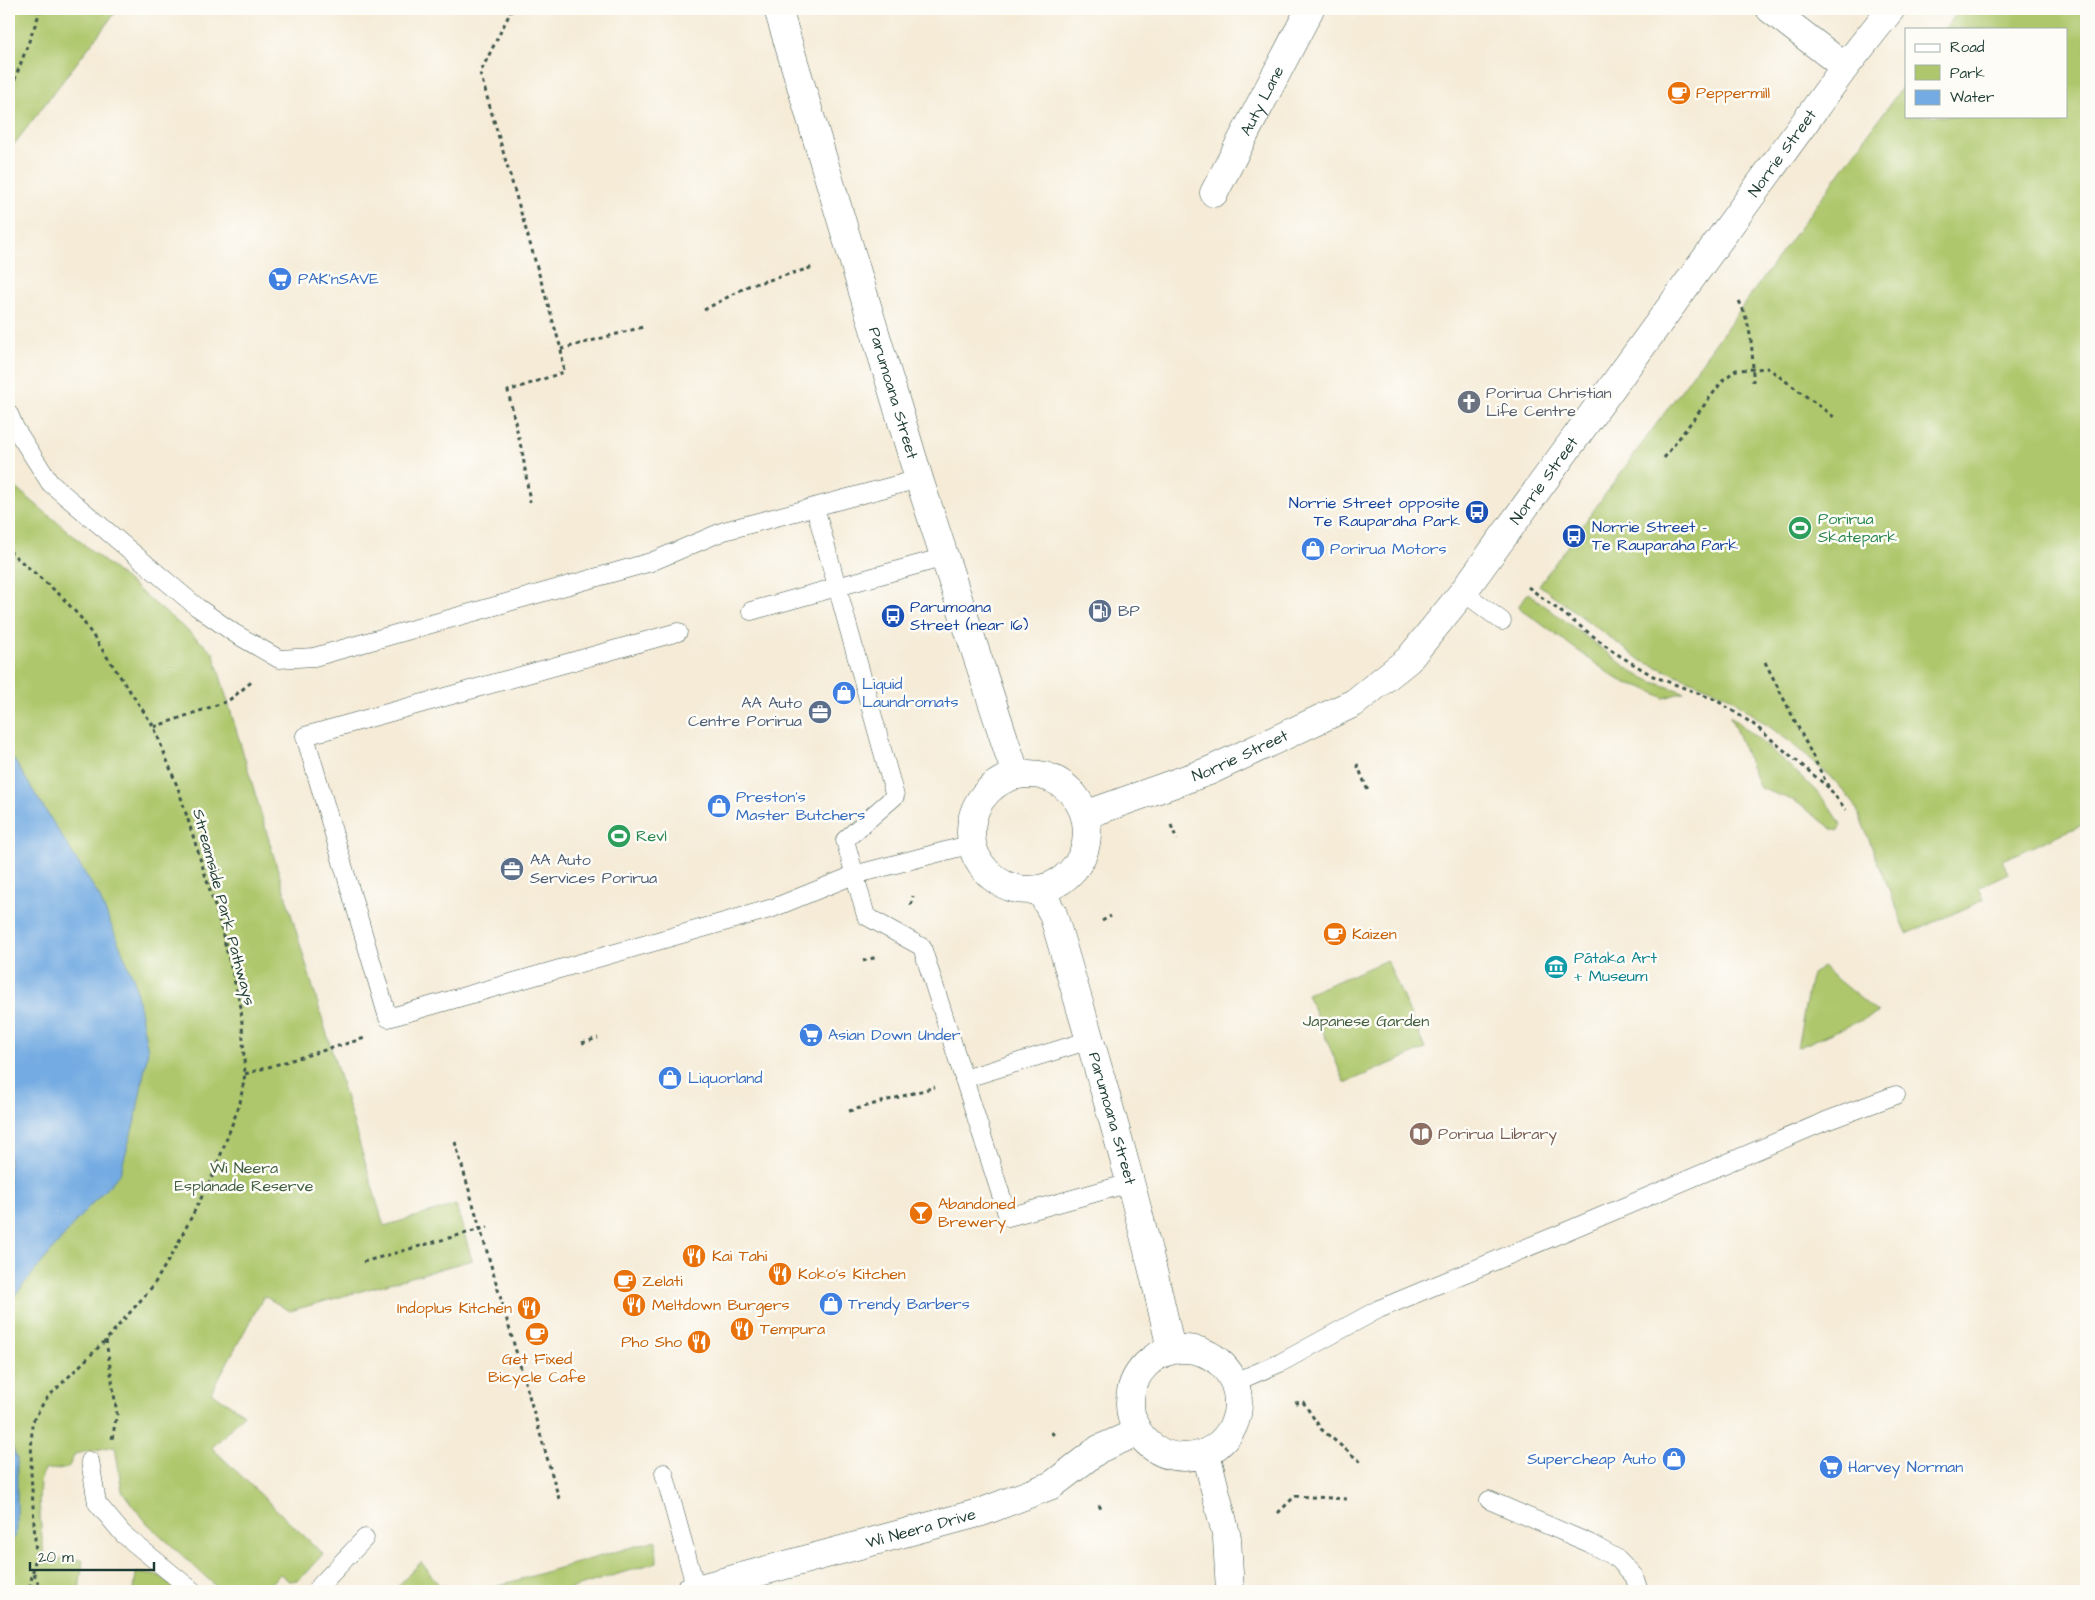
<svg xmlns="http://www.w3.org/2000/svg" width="2095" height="1600" font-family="'Architects Daughter',sans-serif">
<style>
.green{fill:#aec76c;stroke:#668250}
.water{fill:#73abe2;stroke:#49748b}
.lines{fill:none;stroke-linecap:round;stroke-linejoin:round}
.service-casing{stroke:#3f574c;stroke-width:19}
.minor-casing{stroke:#3f574c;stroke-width:29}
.tertiary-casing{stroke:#3f574c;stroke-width:29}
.secondary-casing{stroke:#3f574c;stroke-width:29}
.path{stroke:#3f574c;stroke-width:3;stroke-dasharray:4 4;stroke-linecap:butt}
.service{stroke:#fff;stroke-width:18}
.minor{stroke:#fff;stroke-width:28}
.tertiary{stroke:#fff;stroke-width:28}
.secondary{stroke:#fff;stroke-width:28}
.labels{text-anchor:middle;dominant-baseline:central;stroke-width:5;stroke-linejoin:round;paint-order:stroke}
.food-label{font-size:16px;fill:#c56008;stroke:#fdfcf7;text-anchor:start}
.street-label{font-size:16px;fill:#1f3d34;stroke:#fdfcf7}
.shop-label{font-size:16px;fill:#366cbe;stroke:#fdfcf7;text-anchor:start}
.worship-label{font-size:16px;fill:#5b616d;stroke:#fdfcf7;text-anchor:start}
.transit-label{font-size:16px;fill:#164399;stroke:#fdfcf7;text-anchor:start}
.leisure-label{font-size:16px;fill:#27864d;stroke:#fdfcf7;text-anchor:start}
.service-label{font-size:16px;fill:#4e5e75;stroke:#fdfcf7;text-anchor:start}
.culture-label{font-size:16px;fill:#0d838f;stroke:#fdfcf7;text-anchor:start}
.park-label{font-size:16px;fill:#436042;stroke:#fdfcf7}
.education-label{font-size:16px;fill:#785e54;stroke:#fdfcf7;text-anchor:start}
</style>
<rect width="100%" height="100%" fill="#fdfcf7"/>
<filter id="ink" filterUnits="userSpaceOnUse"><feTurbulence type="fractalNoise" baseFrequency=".02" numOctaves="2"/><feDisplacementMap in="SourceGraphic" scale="10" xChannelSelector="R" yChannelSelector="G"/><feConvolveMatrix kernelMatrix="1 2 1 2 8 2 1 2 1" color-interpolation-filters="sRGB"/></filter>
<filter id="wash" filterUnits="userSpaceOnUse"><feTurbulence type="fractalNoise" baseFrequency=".0096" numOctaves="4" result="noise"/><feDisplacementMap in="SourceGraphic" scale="20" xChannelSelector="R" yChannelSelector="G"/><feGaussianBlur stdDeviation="1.12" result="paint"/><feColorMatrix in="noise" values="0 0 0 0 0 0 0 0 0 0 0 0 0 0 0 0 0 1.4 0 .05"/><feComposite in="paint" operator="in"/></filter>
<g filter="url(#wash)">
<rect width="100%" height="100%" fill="#f5ebd7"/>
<g class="green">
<polygon points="9,9 118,9 9,151"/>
<polygon points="1960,9 2086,9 2086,823 2002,860 2008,873 1979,887 1984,900 1907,934 1855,805 1836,782 1790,742 1728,696 1640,660 1539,585 1906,82 1906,116 2066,116 2066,29 1945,29"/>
<path d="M9 482 213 652 384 1226 456 1205 472 1260 290 1311 264 1296 211 1392 244 1414 212 1448 323 1554 299 1580 289 1581 280 1574 263 1591H221L148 1524 133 1506 122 1491 115 1446 75 1454 68 1468 44 1470C34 1489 43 1536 44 1558L83 1560 79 1591H9Z"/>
<polygon points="1528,593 1634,673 1653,682 1684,692 1664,698 1642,687 1626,683 1614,677 1518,607"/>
<path d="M1730 716C1760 742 1826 791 1841 825L1838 831 1834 830 1795 801 1760 788Z"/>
<polygon points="1387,960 1425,1049 1345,1083 1307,994"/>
<polygon points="1822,967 1878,1013 1797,1048 1811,976"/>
<polygon points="656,1540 657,1562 563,1591 480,1591"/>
<polygon points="421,1562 444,1591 393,1591"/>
<polygon points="136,1573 160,1576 179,1591 134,1591"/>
</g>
<g class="water">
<polygon points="9,752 99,896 134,980 148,1051 136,1116 120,1174 84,1212 9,1302"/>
<polygon points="9,1438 17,1459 17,1530 9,1549"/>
</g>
</g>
<g filter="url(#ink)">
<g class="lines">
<g class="service-casing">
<g id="service">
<polyline points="9,414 15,428 50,483 197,607 234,633 279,659 314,657 651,562 724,531 919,479"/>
<polyline points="815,507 895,796 845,840 866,916 922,947 1008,1217 1130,1183"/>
<polyline points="1463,592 1502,621"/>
<polyline points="751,611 945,557"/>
<polyline points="678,632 305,736 388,1018 773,908 854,875 972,844"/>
<polyline points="964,1079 1090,1040"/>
<polyline points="1235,1382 1280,1363 1379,1309 1555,1236 1826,1121 1896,1095"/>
<polyline points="90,1461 97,1503 123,1534 193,1591"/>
<polyline points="664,1473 696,1589"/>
<polyline points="1489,1500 1589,1543 1618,1559 1634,1576 1639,1591"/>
<polyline points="315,1591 365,1538"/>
</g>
</g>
<g class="minor-casing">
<g id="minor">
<polyline points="1770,9 1845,67"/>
<path id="s1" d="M1214 193 1310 9"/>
<path id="s2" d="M689 1591 982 1512 1052 1485 1099 1449 1138 1432"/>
</g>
</g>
<g class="tertiary-casing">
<g id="tertiary">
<path id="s3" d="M1085 815 1209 771 1354 703 1408 660 1463 592 1845 67 1891 9"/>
</g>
</g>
<g class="secondary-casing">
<g id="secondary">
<path id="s4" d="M778 9 919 479 1016 775"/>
<circle cx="1029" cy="832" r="58"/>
<path id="s5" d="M1040 890 1053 914C1095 1059 1140 1203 1171 1350"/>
<circle cx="1184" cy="1403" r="54"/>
<polyline points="1206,1453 1227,1538 1230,1591"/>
</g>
</g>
<g class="path">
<polyline points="512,9 480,73 561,349 564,372 508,391 523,456 530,502"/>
<polyline points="9,95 41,9"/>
<path d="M1739 301C1752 326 1753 354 1753 382"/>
<polyline points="704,310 748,286 814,267"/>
<polyline points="561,349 643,327"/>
<polyline points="1664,458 1724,379 1736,370 1768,368 1834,417"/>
<polyline points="9,551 59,594 81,618 154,727 179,791 218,916 241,1007 245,1074 240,1103 214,1173 175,1249 153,1286 106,1340 45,1400 32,1423 31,1472 36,1556 29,1591"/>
<polyline points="1528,587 1617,654 1653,676 1716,700 1753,724 1829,788"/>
<polyline points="1765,662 1829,788 1846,810"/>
<polyline points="154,727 228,701 254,680"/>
<polyline points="1357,764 1368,791"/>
<polyline points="1171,825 1177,840"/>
<polyline points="911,905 913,896"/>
<polyline points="1102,921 1111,916"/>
<polyline points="863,961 877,957"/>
<polyline points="582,1043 598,1038"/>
<polyline points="245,1074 365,1038"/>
<polyline points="849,1111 935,1087"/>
<polyline points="455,1142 560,1502"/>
<polyline points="363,1262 488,1227"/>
<polyline points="106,1340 117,1414 112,1439"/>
<polyline points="1295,1403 1303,1402 1321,1429 1363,1464"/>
<polyline points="1051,1432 1055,1436"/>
<polyline points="1099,1505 1101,1509"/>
<polyline points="1278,1513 1295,1496 1348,1499"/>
<polyline points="34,1573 41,1591"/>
</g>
<use href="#service" class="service"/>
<use href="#minor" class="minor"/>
<use href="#tertiary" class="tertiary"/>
<use href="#secondary" class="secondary"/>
</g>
</g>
<defs>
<g id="cafe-disc" transform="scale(1.25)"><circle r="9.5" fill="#e8710a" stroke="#fdfcf7"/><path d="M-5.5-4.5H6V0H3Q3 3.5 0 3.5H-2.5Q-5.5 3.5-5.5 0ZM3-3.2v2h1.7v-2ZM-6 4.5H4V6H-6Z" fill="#fff"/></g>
<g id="supermarket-disc" transform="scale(1.25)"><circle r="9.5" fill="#3f7fe0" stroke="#fdfcf7"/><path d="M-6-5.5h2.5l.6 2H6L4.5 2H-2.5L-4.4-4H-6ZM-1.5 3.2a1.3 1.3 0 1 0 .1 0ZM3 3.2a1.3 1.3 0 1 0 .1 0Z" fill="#fff"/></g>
<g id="church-disc" transform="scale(1.25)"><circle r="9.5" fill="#6b7280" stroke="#fdfcf7"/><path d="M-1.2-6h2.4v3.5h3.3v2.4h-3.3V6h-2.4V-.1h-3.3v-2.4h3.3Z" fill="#fff"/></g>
<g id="bus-disc" transform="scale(1.25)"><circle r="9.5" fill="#1a4fb4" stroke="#fdfcf7"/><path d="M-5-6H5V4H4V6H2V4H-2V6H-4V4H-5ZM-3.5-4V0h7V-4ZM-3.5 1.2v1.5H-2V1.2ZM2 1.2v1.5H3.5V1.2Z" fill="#fff"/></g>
<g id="stadium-disc" transform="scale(1.25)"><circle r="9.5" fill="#2e9e5b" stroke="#fdfcf7"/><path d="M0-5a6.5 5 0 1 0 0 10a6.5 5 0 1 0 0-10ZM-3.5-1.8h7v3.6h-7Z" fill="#fff"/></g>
<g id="shop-disc" transform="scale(1.25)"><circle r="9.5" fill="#3f7fe0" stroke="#fdfcf7"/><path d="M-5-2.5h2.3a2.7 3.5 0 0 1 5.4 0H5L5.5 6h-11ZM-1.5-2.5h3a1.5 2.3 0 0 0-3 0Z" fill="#fff"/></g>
<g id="fuel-disc" transform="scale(1.25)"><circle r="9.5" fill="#5c6f8a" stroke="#fdfcf7"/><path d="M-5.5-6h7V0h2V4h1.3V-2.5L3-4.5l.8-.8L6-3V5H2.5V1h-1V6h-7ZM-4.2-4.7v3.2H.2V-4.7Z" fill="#fff"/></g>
<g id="office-disc" transform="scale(1.25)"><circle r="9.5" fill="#5c6f8a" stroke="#fdfcf7"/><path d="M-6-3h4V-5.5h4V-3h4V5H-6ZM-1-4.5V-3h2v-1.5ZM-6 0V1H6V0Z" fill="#fff"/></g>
<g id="museum-disc" transform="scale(1.25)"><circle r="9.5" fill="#0f9aa8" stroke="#fdfcf7"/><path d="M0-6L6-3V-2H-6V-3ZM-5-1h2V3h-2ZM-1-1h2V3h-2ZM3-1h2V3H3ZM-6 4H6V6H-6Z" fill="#fff"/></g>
<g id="library-disc" transform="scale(1.25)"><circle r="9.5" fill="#8d6e63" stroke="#fdfcf7"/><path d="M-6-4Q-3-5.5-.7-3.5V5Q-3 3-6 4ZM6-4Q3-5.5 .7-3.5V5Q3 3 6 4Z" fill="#fff"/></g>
<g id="bar-disc" transform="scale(1.25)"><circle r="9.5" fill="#e8710a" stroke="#fdfcf7"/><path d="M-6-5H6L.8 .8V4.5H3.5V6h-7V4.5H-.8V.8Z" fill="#fff"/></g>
<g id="restaurant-disc" transform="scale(1.25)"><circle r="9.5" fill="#e8710a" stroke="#fdfcf7"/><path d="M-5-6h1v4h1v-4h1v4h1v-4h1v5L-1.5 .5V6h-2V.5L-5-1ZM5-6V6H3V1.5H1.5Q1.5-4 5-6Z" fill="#fff"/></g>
</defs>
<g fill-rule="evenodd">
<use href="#cafe-disc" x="1679" y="93"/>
<use href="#supermarket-disc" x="280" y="279"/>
<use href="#church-disc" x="1469" y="402"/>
<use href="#bus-disc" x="1477" y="512"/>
<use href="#stadium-disc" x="1800" y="528"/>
<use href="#bus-disc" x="1574" y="536"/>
<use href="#shop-disc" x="1313" y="549"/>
<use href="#fuel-disc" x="1100" y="611"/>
<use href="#bus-disc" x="893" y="616"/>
<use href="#shop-disc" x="844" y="693"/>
<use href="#office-disc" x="820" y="712"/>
<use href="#shop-disc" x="719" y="806"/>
<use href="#stadium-disc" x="619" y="836"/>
<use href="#office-disc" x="512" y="869"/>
<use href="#cafe-disc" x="1335" y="934"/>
<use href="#museum-disc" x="1556" y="967"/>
<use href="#supermarket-disc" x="811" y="1035"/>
<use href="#shop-disc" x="670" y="1078"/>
<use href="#library-disc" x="1421" y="1134"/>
<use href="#bar-disc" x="921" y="1213"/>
<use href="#restaurant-disc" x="694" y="1256"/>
<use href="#restaurant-disc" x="780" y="1274"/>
<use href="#cafe-disc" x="625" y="1281"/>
<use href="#shop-disc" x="831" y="1304"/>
<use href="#restaurant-disc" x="634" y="1305"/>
<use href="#restaurant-disc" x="529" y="1308"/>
<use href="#restaurant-disc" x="742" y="1329"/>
<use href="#cafe-disc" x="537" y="1334"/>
<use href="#restaurant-disc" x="699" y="1342"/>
<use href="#shop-disc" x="1674" y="1459"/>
<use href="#supermarket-disc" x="1831" y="1467"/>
</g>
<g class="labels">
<g class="food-label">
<text x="1696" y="93">Peppermill</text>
<text x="1352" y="934">Kaizen</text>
<text x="938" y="1204">Abandoned<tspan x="938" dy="18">Brewery</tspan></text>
<text x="712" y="1256">Kai Tahi</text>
<text x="798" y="1274">Koko's Kitchen</text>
<text x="642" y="1281">Zelati</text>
<text x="652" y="1305">Meltdown Burgers</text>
<text x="512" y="1308" text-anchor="end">Indoplus Kitchen</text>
<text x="760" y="1329">Tempura</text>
<text x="682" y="1342" text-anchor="end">Pho Sho</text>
<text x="537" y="1359" text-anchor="middle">Get Fixed<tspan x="537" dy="18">Bicycle Cafe</tspan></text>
</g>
<g class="street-label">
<text stroke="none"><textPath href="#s1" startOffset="104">Auty Lane</textPath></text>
<text stroke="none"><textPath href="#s3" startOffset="991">Norrie Street</textPath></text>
<text stroke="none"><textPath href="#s4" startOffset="401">Parumoana Street</textPath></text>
<text stroke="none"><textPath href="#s3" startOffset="586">Norrie Street</textPath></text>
<text stroke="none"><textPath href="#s3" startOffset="166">Norrie Street</textPath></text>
<text transform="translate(224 907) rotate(75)">Streamside Park Pathways</text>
<text stroke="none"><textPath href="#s5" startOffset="240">Parumoana Street</textPath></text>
<text stroke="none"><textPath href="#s2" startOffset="240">Wi Neera Drive</textPath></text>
</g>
<g class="shop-label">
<text x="298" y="279">PAK'nSAVE</text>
<text x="1330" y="549">Porirua Motors</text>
<text x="862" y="684">Liquid<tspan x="862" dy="18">Laundromats</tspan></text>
<text x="736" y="797">Preston's<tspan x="736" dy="18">Master Butchers</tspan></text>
<text x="828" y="1035">Asian Down Under</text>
<text x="688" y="1078">Liquorland</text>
<text x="848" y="1304">Trendy Barbers</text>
<text x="1656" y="1459" text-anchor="end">Supercheap Auto</text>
<text x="1848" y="1467">Harvey Norman</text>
</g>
<g class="worship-label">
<text x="1486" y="393">Porirua Christian<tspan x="1486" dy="18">Life Centre</tspan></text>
</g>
<g class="transit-label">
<text x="1460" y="503" text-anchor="end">Norrie Street opposite<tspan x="1460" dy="18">Te Rauparaha Park</tspan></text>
<text x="1592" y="527">Norrie Street -<tspan x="1592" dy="18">Te Rauparaha Park</tspan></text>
<text x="910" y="607">Parumoana<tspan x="910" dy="18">Street (near 16)</tspan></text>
</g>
<g class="leisure-label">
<text x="1818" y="519">Porirua<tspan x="1818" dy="18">Skatepark</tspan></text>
<text x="636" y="836">Revl</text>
</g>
<g class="service-label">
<text x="1118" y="611">BP</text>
<text x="802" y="703" text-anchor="end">AA Auto<tspan x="802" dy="18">Centre Porirua</tspan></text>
<text x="530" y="860">AA Auto<tspan x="530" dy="18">Services Porirua</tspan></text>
</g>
<g class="culture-label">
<text x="1574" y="958">Pātaka Art<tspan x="1574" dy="18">+ Museum</tspan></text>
</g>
<g class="park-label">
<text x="1366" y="1021">Japanese Garden</text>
<text x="244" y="1168">Wi Neera<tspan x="244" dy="18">Esplanade Reserve</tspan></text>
</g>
<g class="education-label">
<text x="1438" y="1134">Porirua Library</text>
</g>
</g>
<rect width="2095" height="1600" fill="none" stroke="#fdfcf7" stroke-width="30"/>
<rect x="1905" y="28" width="162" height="90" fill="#fdfcf7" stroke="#a4b0a9"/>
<rect x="1915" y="44" width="25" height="8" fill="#ffffff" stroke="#a4b0a9"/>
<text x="1950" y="52" font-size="15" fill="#1f3d34">Road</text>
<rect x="1915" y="65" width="25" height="15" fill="#aec76c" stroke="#a4b0a9"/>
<text x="1950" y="78" font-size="15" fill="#1f3d34">Park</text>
<rect x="1915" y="90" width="25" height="15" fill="#73abe2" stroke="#a4b0a9"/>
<text x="1950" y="102" font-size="15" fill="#1f3d34">Water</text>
<path d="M30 1562v8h124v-8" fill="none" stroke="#1f3d34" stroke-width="2.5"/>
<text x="38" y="1562" font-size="15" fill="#1f3d34" stroke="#fdfcf7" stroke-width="4" paint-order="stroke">20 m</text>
</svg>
